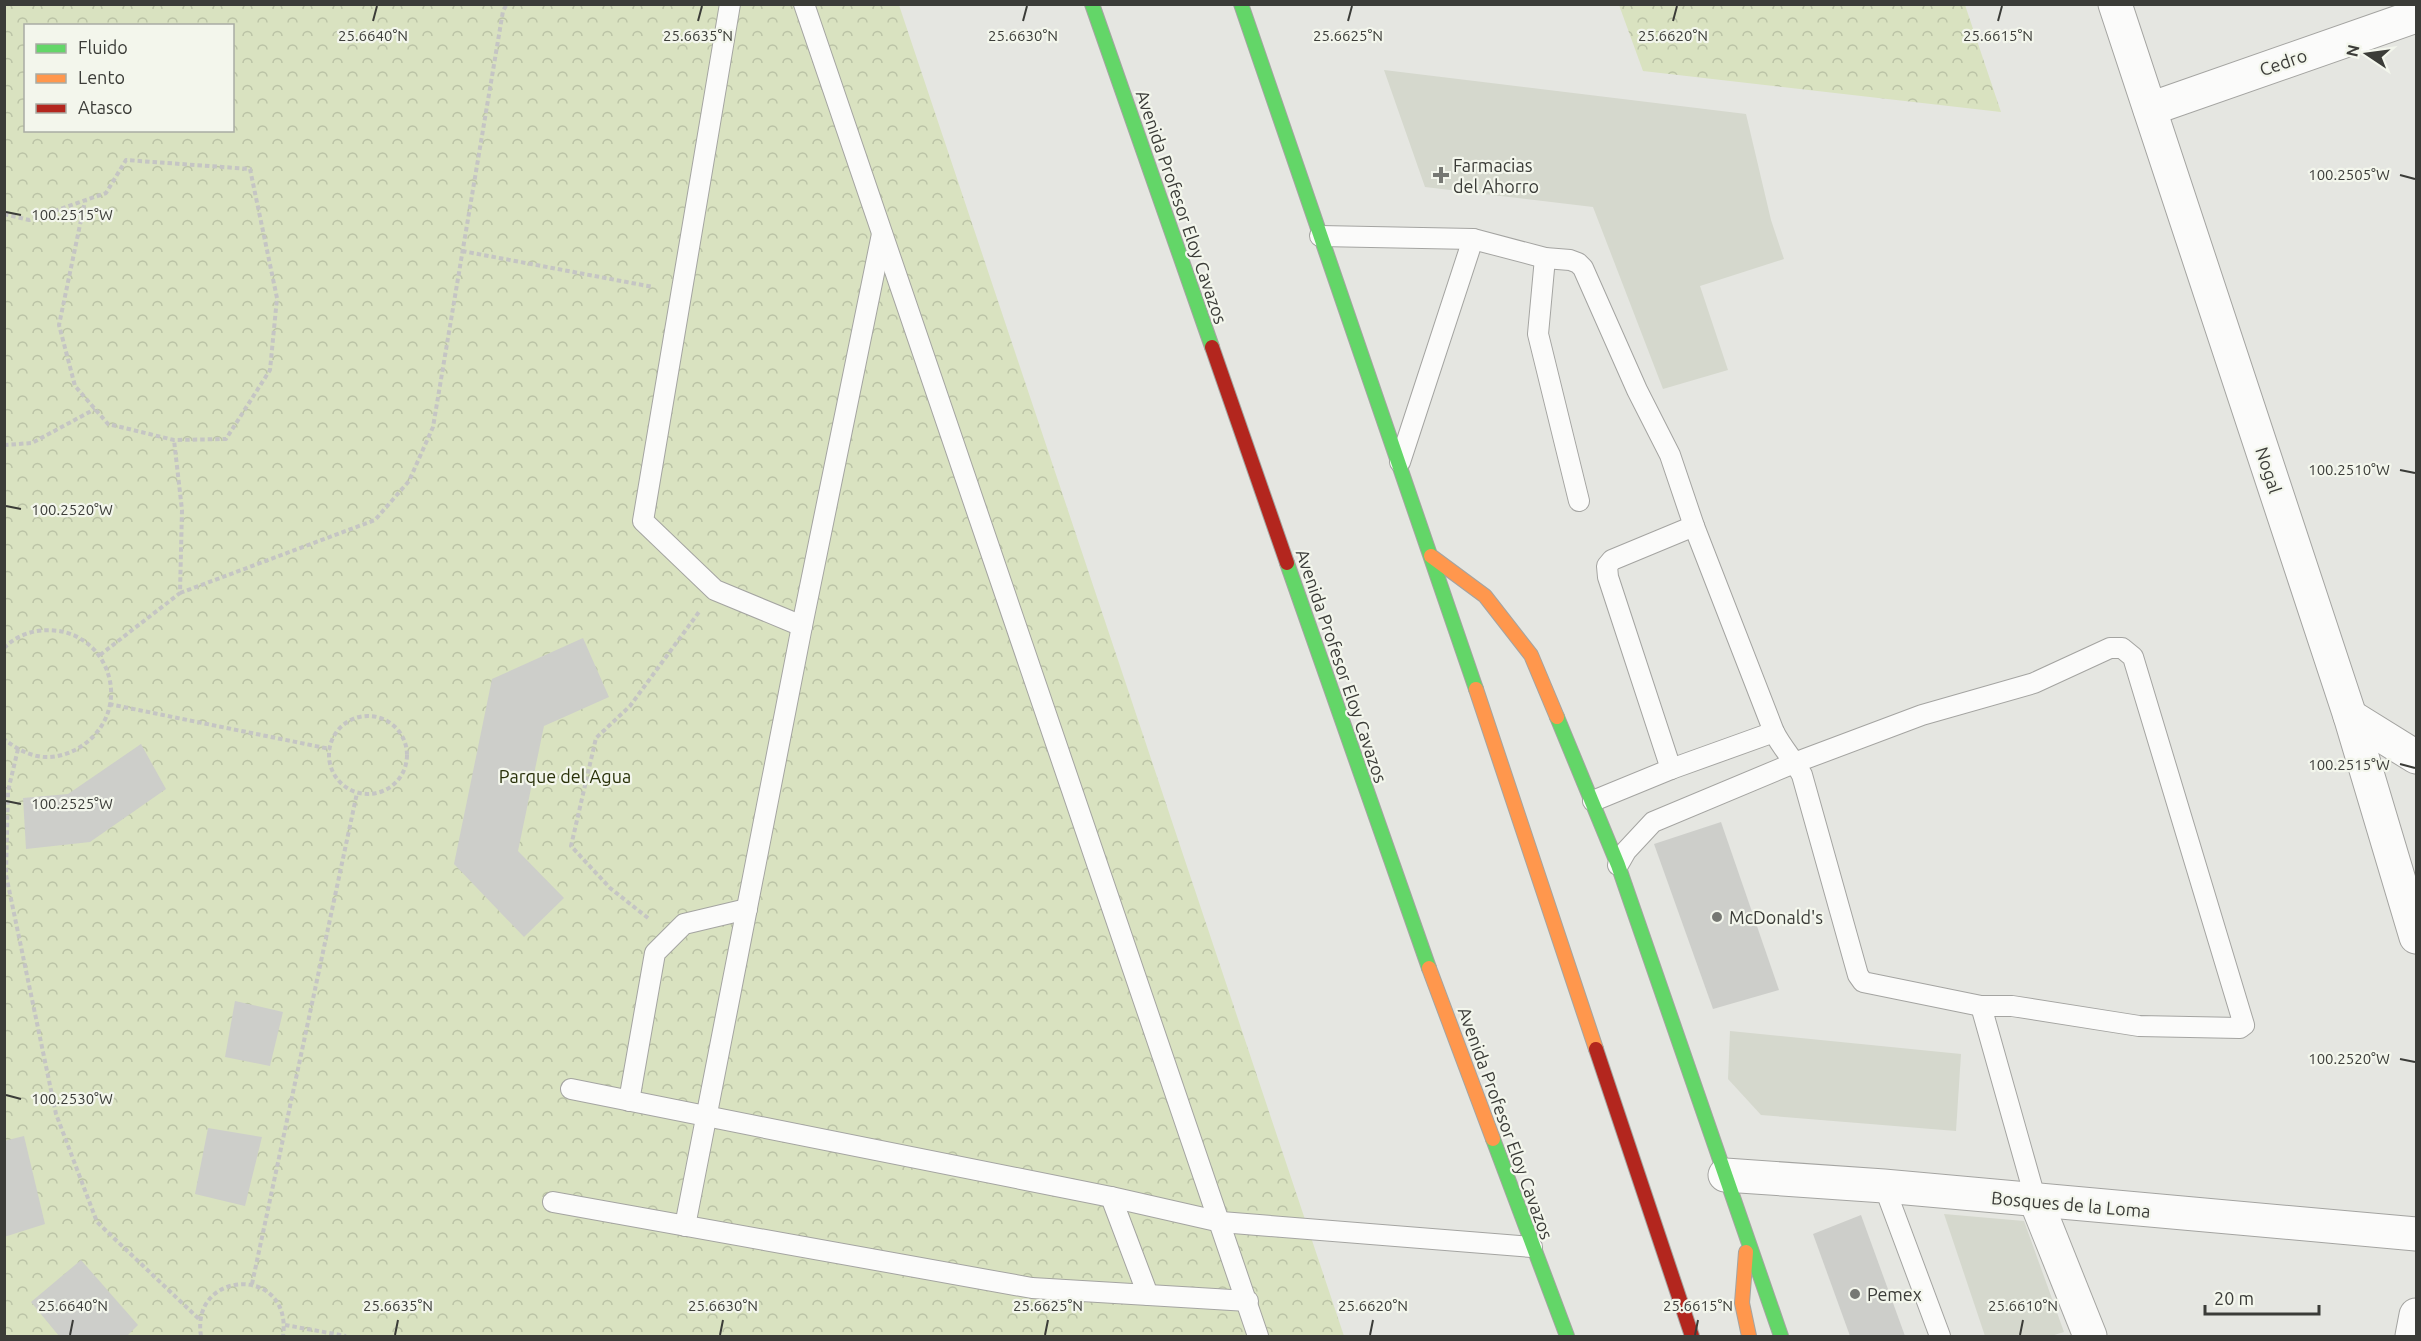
<svg xmlns="http://www.w3.org/2000/svg" width="2421" height="1341" font-family="Ubuntu,sans-serif">
<style>
.built{fill:#d5d8cd}
.park{fill:url(#park-crowns);fill-rule:evenodd}
.building{fill:#cdceca}
.lines{fill:none;stroke-linecap:round;stroke-linejoin:round}
.lane-casing{stroke:#a4a4a1;stroke-width:22}
.street-casing{stroke:#a4a4a1;stroke-width:35}
.fast-casing{stroke:#a4a4a1;stroke-width:16}
.slow-casing{stroke:#a4a4a1;stroke-width:16}
.jam-casing{stroke:#a4a4a1;stroke-width:16}
.path{stroke:#c5c5c4;stroke-width:4;stroke-dasharray:4.5 3;stroke-linecap:butt}
.lane{stroke:#fbfbfa;stroke-width:20}
.street{stroke:#fbfbfa;stroke-width:33}
.fast{stroke:#63d668;stroke-width:14}
.slow{stroke:#ff974d;stroke-width:14}
.jam{stroke:#b3261e;stroke-width:14}
.ticks{fill:none;stroke:#3b3c38;stroke-width:2}
.poi-dot{fill:#767873;stroke:#f3f6ec;stroke-width:2}
.labels{text-anchor:middle;dominant-baseline:central;stroke-width:4.5;stroke-linejoin:round;paint-order:stroke}
.street-label{font-size:18px;fill:#3b3c38;stroke:#f3f6ec}
.poi-label{font-size:18px;fill:#3b3c38;stroke:#f3f6ec;text-anchor:start}
.park-label{font-size:18px;fill:#293109;stroke:#f3f6ec}
.ticks-label{font-size:15px;text-anchor:middle;fill:#3b3c38;stroke:#f3f6ec;stroke-width:4.5;stroke-linejoin:round;paint-order:stroke}
</style>
<defs>
<pattern id="park-crowns" width="20" height="18" patternUnits="userSpaceOnUse" patternTransform="scale(1.5)"><rect width="20" height="18" fill="#d9e2c0"/><path d="M2 6a3 3 0 1 1 6 0M12 15a3 3 0 1 1 6 0" fill="none" stroke="#bbc3a6"/></pattern>
</defs>
<rect width="100%" height="100%" fill="#e5e6e1"/>
<g class="built">
<polygon points="1384,70 1746,114 1771,220 1784,259 1700,286 1728,370 1663,389 1593,207 1425,187"/>
<polygon points="1730,1031 1961,1054 1956,1131 1761,1115 1728,1079"/>
<polygon points="1944,1214 2024,1221 2064,1332 2051,1336 1985,1336"/>
</g>
<g class="park">
<path d="M5 5H899L1344 1336H5ZM26 26H232V130H26Z"/>
<polygon points="1619,5 1965,5 2001,112 1643,71"/>
</g>
<g class="building">
<polygon points="583,638 609,697 544,726 518,851 564,898 524,937 454,864 492,679"/>
<polygon points="141,744 166,789 90,842 26,849 23,798 68,794"/>
<polygon points="1721,822 1779,990 1713,1009 1654,844"/>
<polygon points="235,1001 283,1012 270,1066 225,1057"/>
<polygon points="208,1128 262,1137 245,1206 195,1194"/>
<polygon points="24,1136 45,1224 4,1237 4,1141"/>
<polygon points="1861,1215 1905,1336 1850,1336 1813,1234"/>
<polygon points="81,1260 138,1325 127,1336 59,1336 31,1302"/>
</g>
<g class="lines">
<g class="lane-casing">
<g id="lane">
<polyline points="730,4 643,521 715,590 802,626"/>
<polyline points="804,4 1258,1336"/>
<path d="M1320 236 1473 239 1545 258 1570 260 1578 263 1583 268 1637 390 1670 455 1694 526 1774 732C1782 748 1794 760 1802 775L1858 975 1863 982 1981 1006H2012L2139 1026 2240 1028 2244 1025 2133 657 2122 648H2110L2034 683 1922 715 1794 763 1653 822 1626 851 1618 865"/>
<polyline points="1545,258 1538,334 1579,501"/>
<polyline points="1400,462 1473,239"/>
<polyline points="1671,769 1608,577 1607,566 1612,560 1694,526"/>
<polyline points="1593,801 1671,769 1774,732"/>
<polyline points="1981,1006 2036,1201"/>
<polyline points="571,1089 1111,1197 1221,1222 1532,1247"/>
<polyline points="629,1101 655,953 684,924 747,909"/>
<polyline points="1884,1186 1940,1336"/>
<polyline points="1111,1197 1148,1295"/>
<polyline points="553,1202 1032,1288 1248,1301"/>
<polyline points="685,1226 802,626 882,234"/>
</g>
</g>
<g class="street-casing">
<g id="street">
<polyline points="2115,4 2350,716 2416,937"/>
<polyline points="2150,109 2416,16"/>
<polyline points="2350,716 2416,757"/>
<polyline points="1725,1175 1884,1186 2416,1234"/>
<polyline points="2036,1201 2090,1336"/>
<polyline points="2412,1336 2416,1315"/>
</g>
</g>
<g class="fast-casing">
<g id="fast">
<polyline points="1092,4 1212,347"/>
<polyline points="1241,4 1476,689"/>
<polyline points="1287,563 1429,968"/>
<polyline points="1557,717 1618,865 1781,1336"/>
<polyline points="1493,1139 1567,1336"/>
</g>
</g>
<g class="slow-casing">
<g id="slow">
<polyline points="1431,556 1485,596 1531,655 1557,717"/>
<polyline points="1476,689 1596,1049"/>
<polyline points="1429,968 1493,1139"/>
<polyline points="1746,1252 1742,1303 1749,1336"/>
</g>
</g>
<g class="jam-casing">
<g id="jam">
<polyline points="1212,347 1287,563"/>
<polyline points="1596,1049 1692,1336"/>
</g>
</g>
<g class="path">
<polyline points="4,214 29,220 106,193 126,160 250,169 277,298 270,370 226,439 174,440 108,424 75,386 59,325 85,201"/>
<polyline points="462,251 653,287"/>
<polyline points="4,445 32,443 95,409"/>
<polyline points="180,593 375,520 409,481 433,427 503,11 507,4"/>
<path d="M4 648C19 633 39 628 59 631 98 637 121 679 107 715 97 742 65 762 37 756 24 753 14 747 4 739"/>
<polyline points="100,655 180,593 182,510 174,440"/>
<polyline points="109,704 330,749"/>
<circle cx="368" cy="755" r="39"/>
<polyline points="18,749 8,791 6,875 56,1114 97,1222 200,1320"/>
<polyline points="648,918 610,888 571,846 596,738 630,706 699,612"/>
<polyline points="252,1284 357,793"/>
<polyline points="285,1325 346,1336"/>
<path d="M201 1336C190 1269 293 1265 283 1336"/>
</g>
<use href="#lane" class="lane"/>
<use href="#street" class="street"/>
<use href="#fast" class="fast"/>
<use href="#slow" class="slow"/>
<use href="#jam" class="jam"/>
</g>
<path class="ticks" d="M373 21 377 6M698 21 702 6M1023 21 1027 6M1348 21 1352 6M1673 21 1677 6M1998 21 2002 6M2400 175 2415 179M6 212 21 215M2400 470 2415 473M6 506 21 509M2400 764 2415 768M6 801 21 804M2400 1059 2415 1062M6 1095 21 1099M70 1335 73 1320M395 1335 398 1320M720 1335 723 1320M1045 1335 1048 1320M1370 1335 1373 1320M1695 1335 1698 1320M2020 1335 2023 1320"/>
<g class="poi-dot">
<path d="M1438 166h6v6h6v6h-6v6h-6v-6h-6v-6h6z"/>
<circle cx="1717" cy="917" r="6"/>
<circle cx="1855" cy="1294" r="6"/>
</g>
<g class="labels">
<g class="street-label">
<text transform="translate(2283 62) rotate(-19)">Cedro</text>
<text transform="translate(1182 207) rotate(71)">Avenida Profesor Eloy Cavazos</text>
<text transform="translate(2269 470) rotate(72)">Nogal</text>
<text transform="translate(1342 666) rotate(71)">Avenida Profesor Eloy Cavazos</text>
<text transform="translate(1506 1123) rotate(70)">Avenida Profesor Eloy Cavazos</text>
<text transform="translate(2071 1204) rotate(5)">Bosques de la Loma</text>
</g>
<g class="poi-label">
<text x="1453" y="165">Farmacias<tspan x="1453" dy="21">del Ahorro</tspan></text>
<text x="1729" y="917">McDonald's</text>
<text x="1867" y="1294">Pemex</text>
</g>
<g class="park-label">
<text x="565" y="776">Parque del Agua</text>
</g>
</g>
<g class="ticks-label">
<text x="373" y="41">25.6640°N</text>
<text x="698" y="41">25.6635°N</text>
<text x="1023" y="41">25.6630°N</text>
<text x="1348" y="41">25.6625°N</text>
<text x="1673" y="41">25.6620°N</text>
<text x="1998" y="41">25.6615°N</text>
<text x="2349" y="180">100.2505°W</text>
<text x="72" y="220">100.2515°W</text>
<text x="2349" y="475">100.2510°W</text>
<text x="72" y="515">100.2520°W</text>
<text x="2349" y="770">100.2515°W</text>
<text x="72" y="809">100.2525°W</text>
<text x="2349" y="1064">100.2520°W</text>
<text x="72" y="1104">100.2530°W</text>
<text x="73" y="1311">25.6640°N</text>
<text x="398" y="1311">25.6635°N</text>
<text x="723" y="1311">25.6630°N</text>
<text x="1048" y="1311">25.6625°N</text>
<text x="1373" y="1311">25.6620°N</text>
<text x="1698" y="1311">25.6615°N</text>
<text x="2023" y="1311">25.6610°N</text>
</g>
<rect width="2421" height="1341" fill="none" stroke="#3b3c38" stroke-width="12"/>
<rect x="24" y="24" width="210" height="108" fill="#f3f6ec" stroke="#a9aca4" stroke-width="1.5"/>
<rect x="36" y="44" width="30" height="9" fill="#63d668" stroke="#a9aca4" stroke-width="1.5"/>
<text x="78" y="54" font-size="18" fill="#3b3c38">Fluido</text>
<rect x="36" y="74" width="30" height="9" fill="#ff974d" stroke="#a9aca4" stroke-width="1.5"/>
<text x="78" y="84" font-size="18" fill="#3b3c38">Lento</text>
<rect x="36" y="104" width="30" height="9" fill="#b3261e" stroke="#a9aca4" stroke-width="1.5"/>
<text x="78" y="114" font-size="18" fill="#3b3c38">Atasco</text>
<g transform="translate(2367 54) rotate(283)" stroke="#f3f6ec" stroke-width="4.5" paint-order="stroke">
<path d="M0-4.5L10 22L0 15L-10 22Z" fill="#3b3c38"/>
<text y="-9" font-size="16" font-weight="bold" text-anchor="middle" fill="#3b3c38">N</text>
</g>
<path d="M2205 1305v9h114v-9" fill="none" stroke="#3b3c38" stroke-width="3"/>
<text x="2214" y="1305" font-size="18" fill="#3b3c38" stroke="#f3f6ec" stroke-width="4.5" paint-order="stroke">20 m</text>
</svg>
